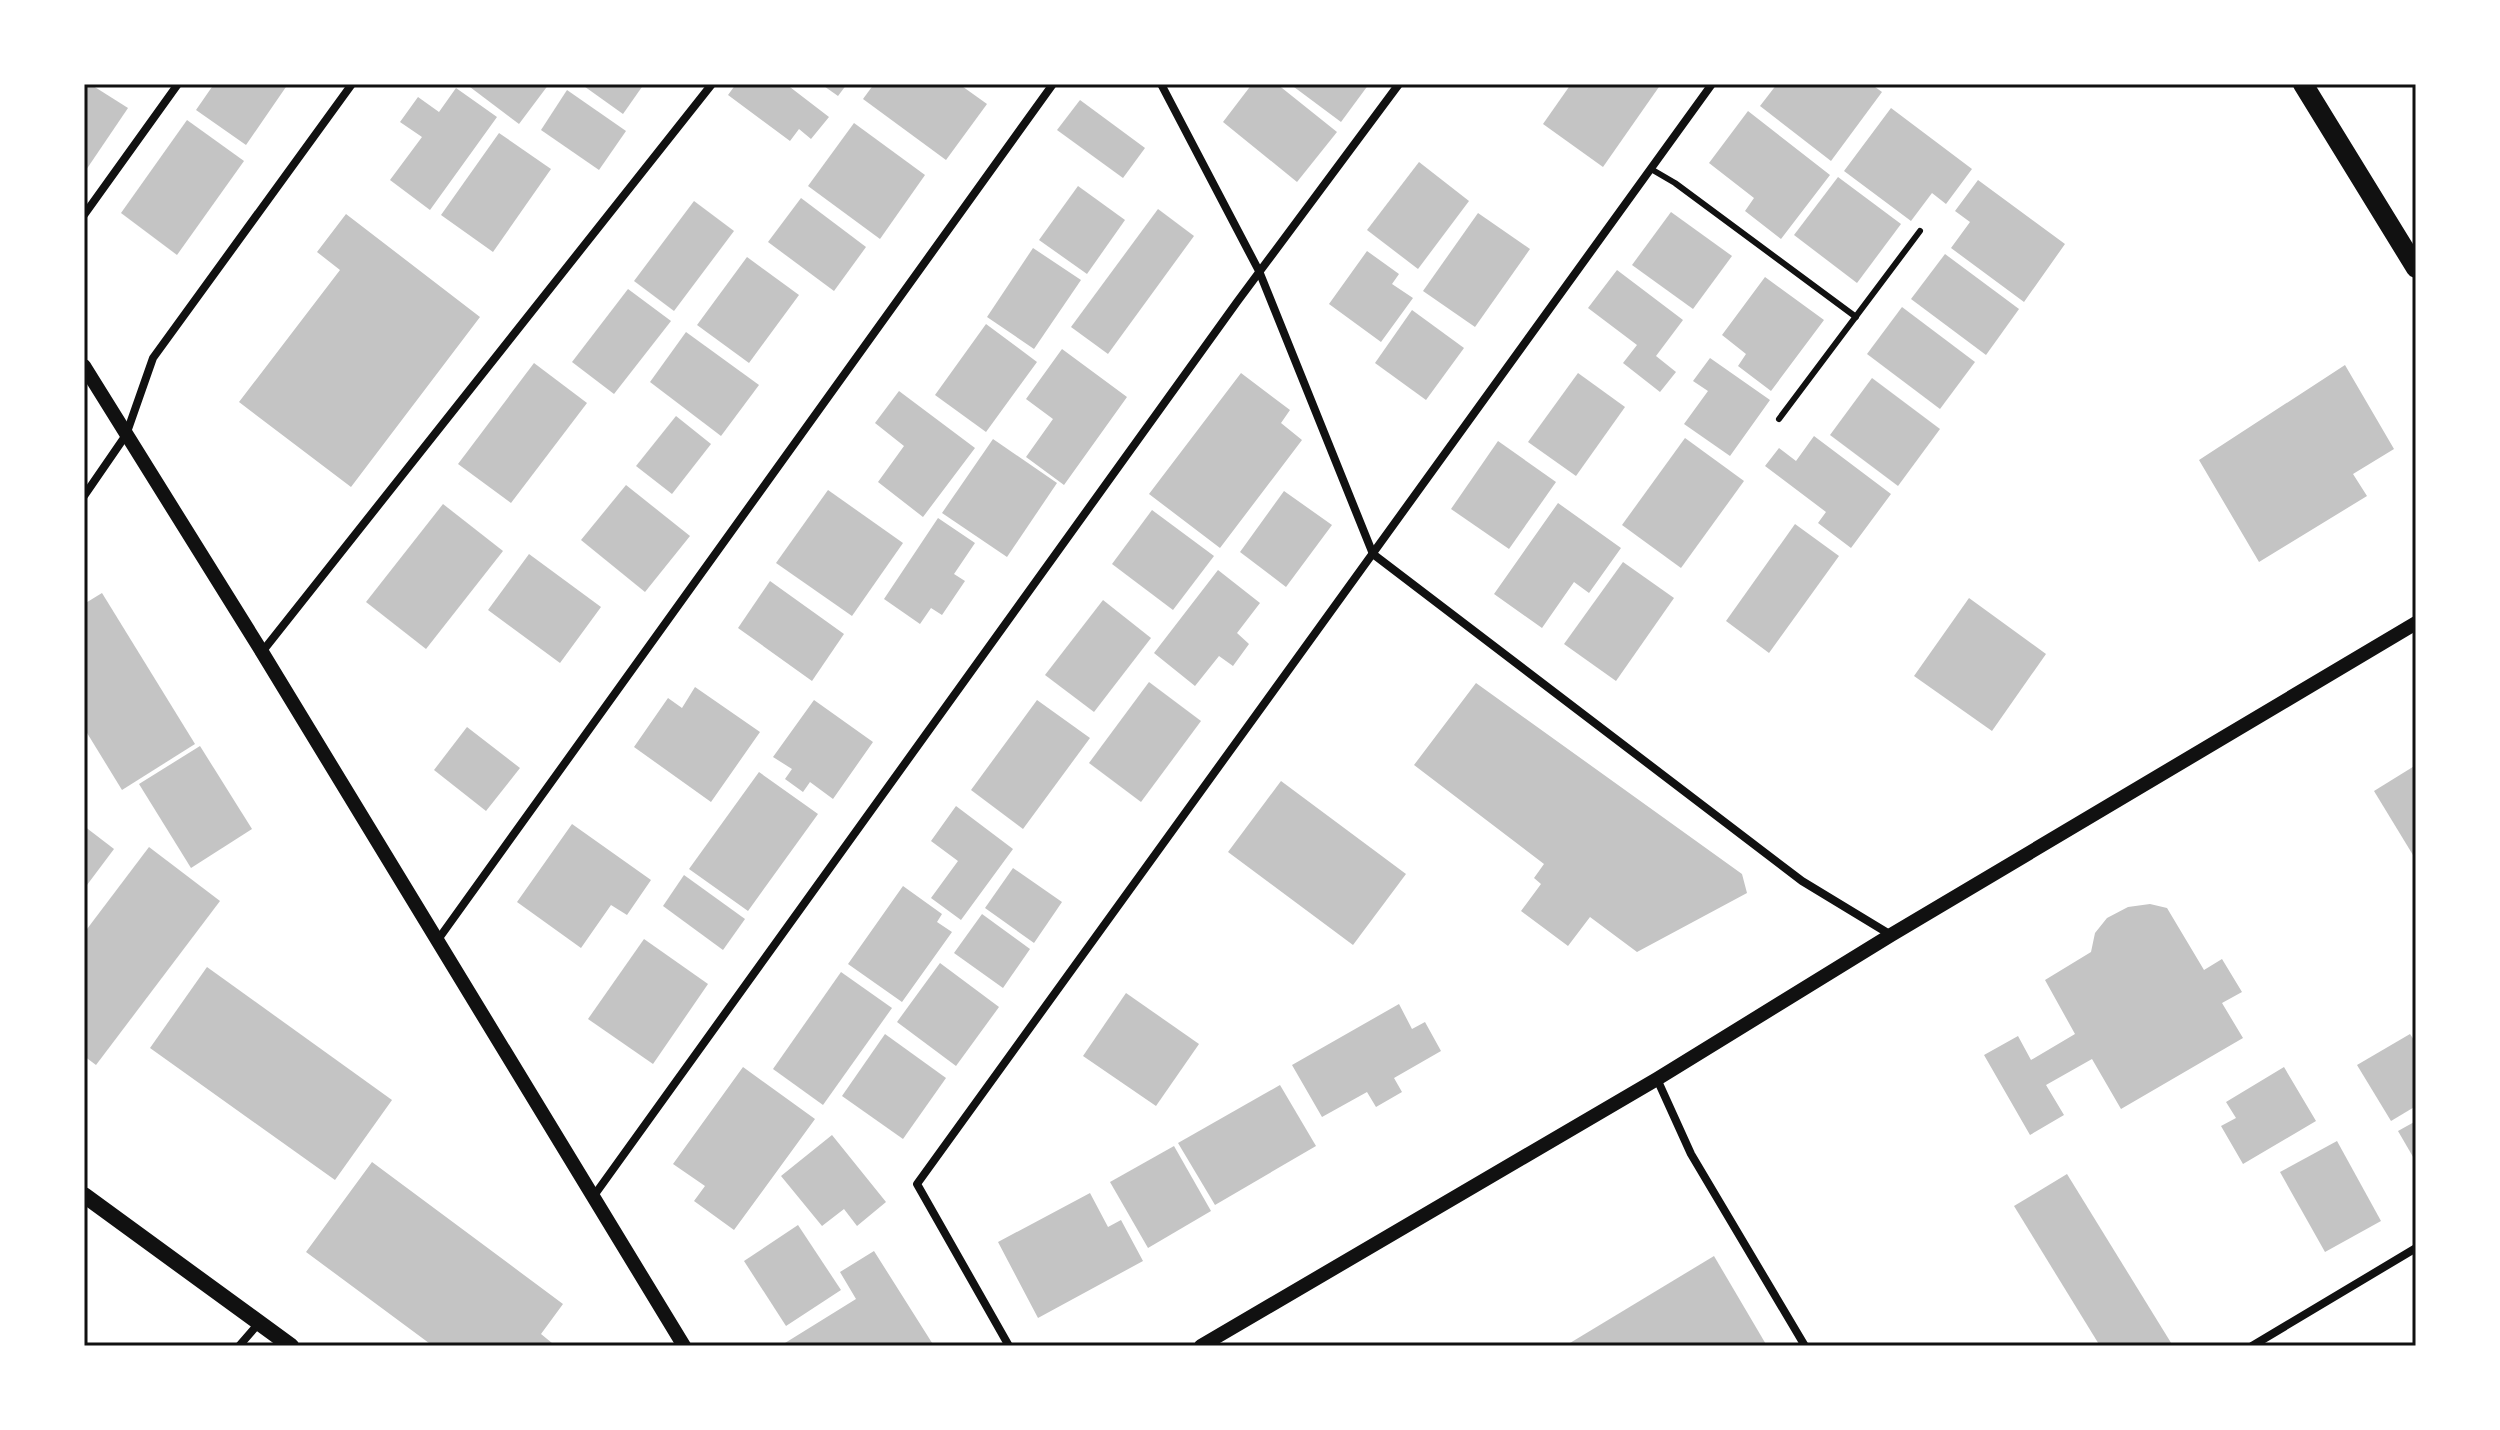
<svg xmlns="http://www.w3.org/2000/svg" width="2500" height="1430" font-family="'PT Sans Narrow',sans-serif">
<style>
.building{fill:#c4c4c4}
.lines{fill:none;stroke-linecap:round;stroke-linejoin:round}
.service{stroke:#111;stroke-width:6}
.minor{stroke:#111;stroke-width:8}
.tertiary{stroke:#111;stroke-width:14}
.secondary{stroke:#111;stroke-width:16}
.primary{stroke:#111;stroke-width:20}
.neatline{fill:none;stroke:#111;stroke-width:3}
</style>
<rect width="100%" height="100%" fill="#fff"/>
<g class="building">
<polygon points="84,84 90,84 128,108 84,173"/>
<polygon points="214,84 288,84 246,145 196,110"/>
<polygon points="466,84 549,84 519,124"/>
<polygon points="581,84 644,84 623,114"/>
<polygon points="736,84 786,84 829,117 811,139 799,129 790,141 728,95"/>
<polygon points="821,84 847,84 838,96"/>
<polygon points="874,84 959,84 987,104 946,160 863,99"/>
<polygon points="1252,84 1277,84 1337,132 1297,182 1223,122"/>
<polygon points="1290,84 1369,84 1341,122"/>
<polygon points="1571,84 1661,84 1603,167 1543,124"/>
<polygon points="1777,84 1871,84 1882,92 1831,161 1760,106"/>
<polygon points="456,88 497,117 430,210 390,180 422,137 400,122 418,97 439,112"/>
<polygon points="567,90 626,131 599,170 541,130"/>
<polygon points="1080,100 1145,148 1123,178 1057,130"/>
<polygon points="1891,108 1972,169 1946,204 1932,193 1911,221 1844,171"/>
<polygon points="1748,111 1830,175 1781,239 1745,211 1754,198 1709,163"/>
<polygon points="187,120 244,161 177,255 121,213"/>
<polygon points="854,123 925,175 880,239 808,186"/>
<polygon points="499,133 551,169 493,252 441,215"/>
<polygon points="1419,162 1469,201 1418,269 1367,230"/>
<polygon points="1838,177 1901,224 1857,283 1794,235"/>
<polygon points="1978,180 2065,244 2024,302 1951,248 1970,222 1955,211"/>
<polygon points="1078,186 1125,220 1087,274 1039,240"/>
<polygon points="801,198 866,247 834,291 768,242"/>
<polygon points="694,201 734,231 674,311 634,281"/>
<polygon points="1158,209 1194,236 1108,354 1071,327"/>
<polygon points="1671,212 1732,256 1693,309 1632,265"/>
<polygon points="1478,213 1530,249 1475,327 1423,291"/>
<polygon points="346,214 480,317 351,487 239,402 340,270 317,252"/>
<polygon points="1033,248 1081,280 1034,349 987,317"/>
<polygon points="1367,251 1399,274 1392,284 1413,298 1381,342 1329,304"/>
<polygon points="1945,254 2019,309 1986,355 1911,299"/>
<polygon points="747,257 799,295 749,363 697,325"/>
<polygon points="1617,270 1683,320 1656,356 1676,372 1660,392 1623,363 1637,345 1588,308"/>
<polygon points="1765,277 1824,320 1771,391 1738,366 1746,354 1722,335"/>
<polygon points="628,289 671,321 614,394 572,362"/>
<polygon points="1902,307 1975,362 1940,409 1867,354"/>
<polygon points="1412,310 1464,348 1426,400 1375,363"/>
<polygon points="986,324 1037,362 986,432 935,395"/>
<polygon points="686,332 759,385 721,436 650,382"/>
<polygon points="1062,349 1127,397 1064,485 1026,457 1053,419 1026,399"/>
<polygon points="1710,358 1770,400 1730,456 1684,424 1708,391 1693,381"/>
<polygon points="534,363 587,403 511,503 458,464"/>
<polygon points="2345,365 2394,449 2353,474 2367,496 2259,562 2199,460"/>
<polygon points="1241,373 1290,410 1281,423 1302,440 1220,548 1149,494"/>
<polygon points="1578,373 1625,407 1576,476 1528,442"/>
<polygon points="1872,378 1940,429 1898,486 1830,435"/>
<polygon points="899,391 975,448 923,517 878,482 904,446 875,423"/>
<polygon points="676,416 711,444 672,494 636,466"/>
<polygon points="1814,436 1891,494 1851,548 1818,523 1826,512 1765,466 1779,448 1796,461"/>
<polygon points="1685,438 1744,481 1681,568 1622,525"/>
<polygon points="993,439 1057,483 1007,557 942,513"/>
<polygon points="1498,441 1556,482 1509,549 1451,509"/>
<polygon points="626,485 690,536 645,592 581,540"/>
<polygon points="828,490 903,543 852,616 776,563"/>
<polygon points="1284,491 1332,525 1286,587 1240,552"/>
<polygon points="1558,503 1621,548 1589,593 1574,582 1542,628 1494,594"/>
<polygon points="443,504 503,551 426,649 366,602"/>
<polygon points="1152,510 1214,556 1173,610 1112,564"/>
<polygon points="938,518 975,543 954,574 965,581 942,615 931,608 920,624 884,599"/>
<polygon points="1795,524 1839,556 1769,653 1726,621"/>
<polygon points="529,554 601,607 560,663 488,610"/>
<polygon points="1623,562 1674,598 1616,681 1564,644"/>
<polygon points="1218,570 1260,603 1237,633 1249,644 1233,666 1219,656 1195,686 1154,653"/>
<polygon points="770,581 844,634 812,681 738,628"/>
<polygon points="102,593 195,744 122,790 84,728 84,604"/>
<polygon points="1969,598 2046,654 1992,731 1914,676"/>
<polygon points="1103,600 1151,638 1094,712 1045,675"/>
<polygon points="1149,682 1201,721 1141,802 1089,763"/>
<polygon points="1476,683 1742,874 1747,893 1637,952 1590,917 1568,946 1521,911 1541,884 1534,878 1544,864 1414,765"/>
<polygon points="695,687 760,732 711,802 634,747 668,698 682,708"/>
<polygon points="814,700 873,742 833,799 810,782 803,792 785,779 792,769 773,757"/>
<polygon points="1037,700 1090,738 1023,829 971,790"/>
<polygon points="467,727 520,768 486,811 434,770"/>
<polygon points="200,746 252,829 191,868 139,784"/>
<polygon points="2416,765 2416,860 2374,791"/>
<polygon points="759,772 818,814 748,911 689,869"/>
<polygon points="1281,781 1406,874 1353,945 1228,852"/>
<polygon points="956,806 1013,849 961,920 931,898 958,861 931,841"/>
<polygon points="572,824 651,880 627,915 611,905 581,948 517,902"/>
<polygon points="84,826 114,849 84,889"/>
<polygon points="149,847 220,901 96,1065 84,1056 84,933"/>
<polygon points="1013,868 1062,902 1034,943 985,908"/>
<polygon points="684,875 745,919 723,950 663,906"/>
<polygon points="903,886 942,914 937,922 952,932 902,1002 848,964"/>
<polygon points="2150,904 2167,908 2204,970 2222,959 2242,992 2222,1003 2243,1038 2121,1109 2092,1059 2046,1085 2064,1115 2030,1135 1984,1055 2018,1036 2031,1060 2075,1034 2045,980 2091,952 2095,933 2107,918 2128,907"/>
<polygon points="982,914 1030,949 1003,988 954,953"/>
<polygon points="644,939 708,984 653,1064 588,1019"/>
<polygon points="940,963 999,1007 956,1066 897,1022"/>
<polygon points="207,967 392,1100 335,1180 150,1048"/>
<polygon points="841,972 892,1008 823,1105 773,1069"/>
<polygon points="1126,993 1199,1044 1156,1106 1083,1056"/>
<polygon points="1399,1004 1412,1029 1425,1022 1441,1051 1394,1078 1402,1092 1376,1107 1367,1092 1322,1117 1292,1065"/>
<polygon points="885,1034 946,1078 903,1139 842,1096"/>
<polygon points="2410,1034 2416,1043 2416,1106 2391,1121 2357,1065"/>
<polygon points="743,1067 815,1119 734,1230 694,1201 705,1186 673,1164"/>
<polygon points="2284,1067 2316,1121 2243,1164 2221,1126 2236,1118 2226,1102"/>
<polygon points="1280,1085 1316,1146 1215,1205 1178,1143"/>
<polygon points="2416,1121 2416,1162 2398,1131"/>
<polygon points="832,1135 886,1202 857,1226 844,1209 822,1226 781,1176"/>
<polygon points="2337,1141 2381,1221 2325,1252 2280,1172"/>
<polygon points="1174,1146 1211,1211 1148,1248 1110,1182"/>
<polygon points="372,1162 563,1304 541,1334 552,1343 550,1346 433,1346 306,1252"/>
<polygon points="2067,1174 2173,1346 2100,1346 2014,1206"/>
<polygon points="1090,1193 1108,1227 1121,1220 1143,1261 1038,1318 998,1242"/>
<polygon points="798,1225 841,1290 786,1326 744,1261"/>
<polygon points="874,1251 934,1346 787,1346 785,1343 856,1299 840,1272"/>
<polygon points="1714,1256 1767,1346 1565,1346"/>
</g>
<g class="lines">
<g class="service">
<polyline points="1651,169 1675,183 1856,317"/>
<polyline points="1779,419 1920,231"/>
</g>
<g class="minor">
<polyline points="1161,84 1259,271 1373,554 1802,881 1891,935"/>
<polyline points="84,215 178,84"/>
<polyline points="84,496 126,435 153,358 352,84"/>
<polyline points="262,652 712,84"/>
<polyline points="437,941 1053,84"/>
<polyline points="1657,1079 1691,1154 1805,1346"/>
<polyline points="593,1197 1237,302 1399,84"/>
<polyline points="239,1346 259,1323"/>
<polyline points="1009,1346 917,1184 1712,84"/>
<polyline points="2252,1346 2416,1248"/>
</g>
<g class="tertiary">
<polyline points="84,366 262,652 684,1346"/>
<polyline points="1201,1346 1657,1079 1891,935 2416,623"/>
</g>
<polyline class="secondary" points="84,1195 291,1346"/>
<polyline class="primary" points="2303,84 2416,268"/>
</g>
<rect width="2500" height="1430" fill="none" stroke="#ffffff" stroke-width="172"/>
<rect x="86" y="86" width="2328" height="1258" class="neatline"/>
</svg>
